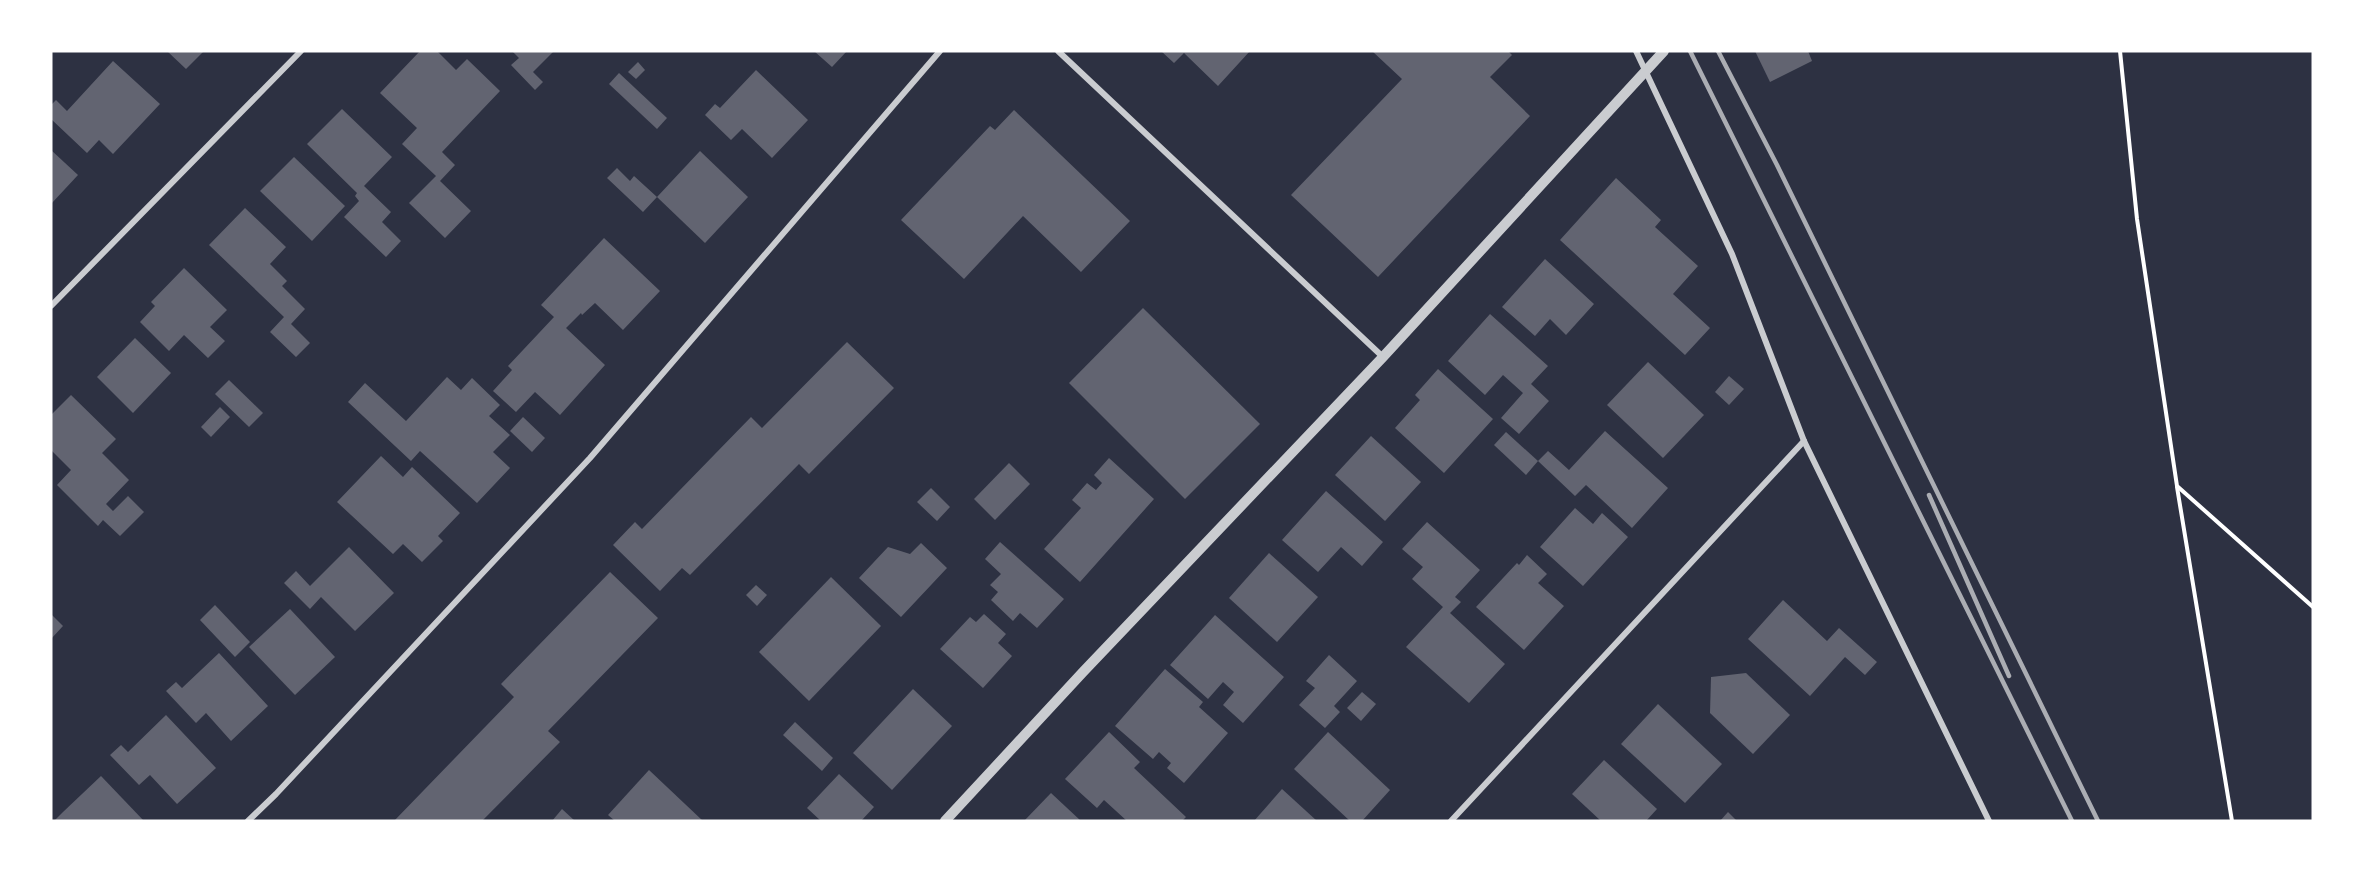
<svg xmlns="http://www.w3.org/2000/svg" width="2364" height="872" font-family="'Source Sans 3',sans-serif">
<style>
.building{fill:#626471}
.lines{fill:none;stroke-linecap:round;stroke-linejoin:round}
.path{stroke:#fff;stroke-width:4}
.minor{stroke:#caccd0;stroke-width:6}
.tertiary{stroke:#caccd0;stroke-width:10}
.rail{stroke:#abadb3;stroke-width:4.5}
</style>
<rect width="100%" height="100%" fill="#2d3142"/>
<g class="building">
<polygon points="167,51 204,51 186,69"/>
<polygon points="420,51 437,51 456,70 467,59 500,91 442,152 455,165 440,181 471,211 445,238 409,203 436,176 402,144 417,128 380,93"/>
<polygon points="512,51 554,51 533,72 543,82 535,90 511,65 519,58"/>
<polygon points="814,51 847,51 832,67"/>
<polygon points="1161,51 1250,51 1218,86 1184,53 1174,63"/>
<polygon points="1372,51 1508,51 1512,55 1490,77 1530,116 1378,277 1291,195 1402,79"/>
<polygon points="1755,51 1808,51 1812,61 1770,82"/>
<polygon points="113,61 160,104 113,154 99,140 87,153 51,119 51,105 56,100 67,111"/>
<polygon points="638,62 645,70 636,79 628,72"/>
<polygon points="756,70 808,120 772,158 742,129 731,140 705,115 715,104 720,108"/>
<polygon points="619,73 667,118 657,129 609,84"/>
<polygon points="342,109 392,157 364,186 391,212 382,222 401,241 386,257 344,217 359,201 355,196 357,193 307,144"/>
<polygon points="1014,110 1130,221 1081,272 1023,216 964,279 901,220 990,126 995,130"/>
<polygon points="51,150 78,175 51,204"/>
<polygon points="700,151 748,197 705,243 657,197"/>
<polygon points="294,157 345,206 312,241 260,191"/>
<polygon points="617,168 630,181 634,176 657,197 643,212 607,178"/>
<polygon points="1616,178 1661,220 1655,227 1698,266 1673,294 1710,328 1685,355 1560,240"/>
<polygon points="245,208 286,247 270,264 287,281 282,286 305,309 291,324 310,343 296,357 270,332 284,317 209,245"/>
<polygon points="604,238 660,291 623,330 595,303 582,315 581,313 566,328 605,365 560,415 535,392 516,412 493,391 512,370 508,366 554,317 541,305"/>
<polygon points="1545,259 1594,304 1566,335 1550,319 1535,336 1502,307"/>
<polygon points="184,268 227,310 210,327 225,341 208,358 184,335 169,351 140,322 155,306 151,302"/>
<polygon points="1143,308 1260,424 1185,499 1069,383"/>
<polygon points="1490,314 1548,366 1531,384 1549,401 1519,434 1501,418 1523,393 1503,375 1485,395 1448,361"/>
<polygon points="135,338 171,373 133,413 97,377"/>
<polygon points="847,342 894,388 809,474 799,464 690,575 682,568 660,591 613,545 635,522 642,529 751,417 762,428"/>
<polygon points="1648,362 1704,415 1663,458 1607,405"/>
<polygon points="1438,369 1493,419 1444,473 1395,428 1420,400 1415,395"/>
<polygon points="1729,376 1744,389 1729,405 1715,392"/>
<polygon points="447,377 461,390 472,378 500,405 489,416 510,435 493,452 510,468 477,503 420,451 411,461 348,402 365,383 406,421"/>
<polygon points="229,380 263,413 249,427 215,394"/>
<polygon points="71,395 116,439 102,453 129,480 106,504 113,511 128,496 144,512 120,536 103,520 98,526 57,485 71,470 51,450 51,415"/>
<polygon points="220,407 230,417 211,437 201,427"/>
<polygon points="523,417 545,438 532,452 510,431"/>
<polygon points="1605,431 1668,488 1632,528 1586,485 1575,496 1538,461 1548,451 1569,470"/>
<polygon points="1506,432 1538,461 1526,475 1494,445"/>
<polygon points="1371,436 1421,482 1385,521 1335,475"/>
<polygon points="381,456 403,477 412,467 460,513 438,536 443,541 422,562 403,544 393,554 337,502"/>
<polygon points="1109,458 1154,499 1080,582 1044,549 1081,508 1072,500 1087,483 1096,490 1102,483 1094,475"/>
<polygon points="1009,463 1030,484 995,520 974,499"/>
<polygon points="931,488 950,507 937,521 917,502"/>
<polygon points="1326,491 1383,542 1362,566 1341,547 1318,572 1282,540"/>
<polygon points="1575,508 1593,524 1602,513 1628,537 1583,586 1540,547"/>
<polygon points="1427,522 1480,570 1455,597 1461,602 1450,613 1505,664 1469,703 1406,647 1443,607 1412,579 1423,567 1402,549"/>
<polygon points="1000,542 1064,599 1037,628 1020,613 1013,621 991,600 998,592 990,585 1001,574 985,559"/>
<polygon points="921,543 947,568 901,617 859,578 888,547 910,554"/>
<polygon points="349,547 394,593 355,631 321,597 310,609 284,583 296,571 310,586"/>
<polygon points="1269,553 1318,597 1277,642 1229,598"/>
<polygon points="1527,555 1547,574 1538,583 1564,606 1524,650 1476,607 1517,563 1519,565"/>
<polygon points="610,572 658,618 548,731 560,742 482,821 394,821 514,697 501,684"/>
<polygon points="831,577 881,626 809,701 759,652"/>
<polygon points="756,585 767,595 757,606 746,595"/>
<polygon points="1783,600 1827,641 1839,628 1877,662 1865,675 1845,657 1810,696 1748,639"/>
<polygon points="215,605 250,642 235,657 200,620"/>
<polygon points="290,609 335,657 295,695 249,647"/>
<polygon points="51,614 63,626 51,639"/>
<polygon points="984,614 1006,634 998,643 1012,656 983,688 940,649 970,617 976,622"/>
<polygon points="1215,615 1284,677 1243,723 1223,705 1234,692 1223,682 1208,699 1170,665"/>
<polygon points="219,653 268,706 231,741 206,713 196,723 166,691 176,682 182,688"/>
<polygon points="1329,655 1357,681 1334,706 1340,712 1325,728 1299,705 1315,688 1306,681"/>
<polygon points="1165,669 1203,702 1199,707 1228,733 1184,783 1167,768 1171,763 1159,752 1153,759 1115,726"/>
<polygon points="1746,673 1790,715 1753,754 1710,713 1711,677"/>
<polygon points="913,689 952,726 892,790 853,753"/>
<polygon points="1362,692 1376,704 1361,721 1347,708"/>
<polygon points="1658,704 1722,764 1685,803 1621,744"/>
<polygon points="166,715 216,768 177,804 150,775 139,785 110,755 121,745 128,752"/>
<polygon points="795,722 833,758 822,771 783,735"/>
<polygon points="1109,732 1140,762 1134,768 1186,817 1182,821 1127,821 1104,800 1097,808 1065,779"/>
<polygon points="1328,732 1390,790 1362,821 1350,821 1294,769"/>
<polygon points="1604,760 1657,809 1646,821 1601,821 1572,794"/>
<polygon points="649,770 703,821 615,821 608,815"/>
<polygon points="839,774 874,807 861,821 821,821 807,808"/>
<polygon points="101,776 144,821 54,821 63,812"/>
<polygon points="1282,789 1317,821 1254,821"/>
<polygon points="1051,793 1081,821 1024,821"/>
<polygon points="562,809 575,821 552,821"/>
<polygon points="1728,812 1737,821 1720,821"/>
</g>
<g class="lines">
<g class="path">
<polyline points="2120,51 2137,219 2177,486 2313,607"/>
<polyline points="2177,487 2232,821"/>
</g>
<g class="minor">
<polyline points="1058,51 1383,357"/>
<polyline points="1636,51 1732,254 1804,441 1989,821"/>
<polyline points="51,306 301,51"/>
<polyline points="248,821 276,794 590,458 940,51"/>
<polyline points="1451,821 1804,441"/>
</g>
<polyline class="tertiary" points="945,821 1083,672 1383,357 1664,51"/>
<g class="rail">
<polyline points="1690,51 2072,821"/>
<polyline points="1718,51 1777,165 2098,821"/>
<polyline points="1929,495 2009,676"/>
</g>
</g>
<rect width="2364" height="872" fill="none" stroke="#ffffff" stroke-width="105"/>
</svg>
